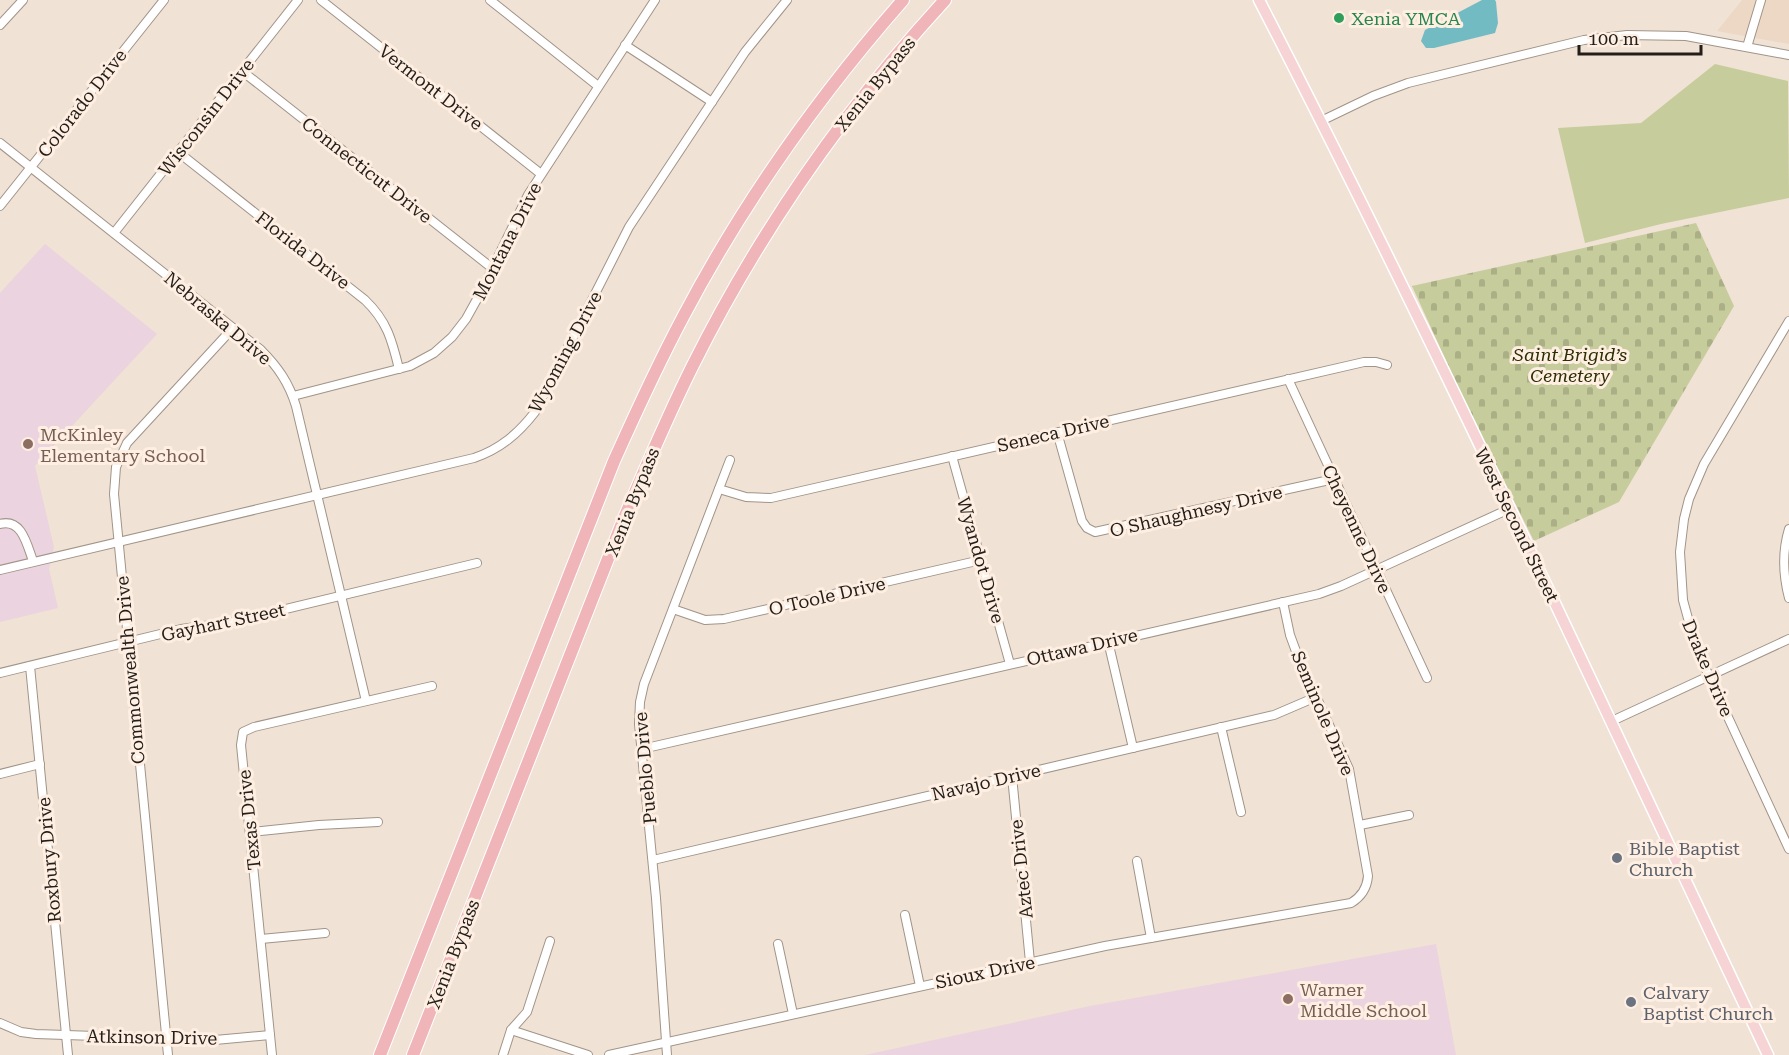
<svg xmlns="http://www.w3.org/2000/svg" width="1789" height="1055" font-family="'Roboto Serif',serif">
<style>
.built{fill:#ecd8c5}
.education{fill:#ebd3df}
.green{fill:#c6cc9b}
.cemetery{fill:url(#cemetery-stones)}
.water{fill:#72bbc3}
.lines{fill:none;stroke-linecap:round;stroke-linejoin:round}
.minor-casing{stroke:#a19488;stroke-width:10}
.major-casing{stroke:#fff;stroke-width:13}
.highway-casing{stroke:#fff;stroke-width:14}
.minor{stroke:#fff;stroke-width:8}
.major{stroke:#f6d3d5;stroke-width:10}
.highway{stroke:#f0b5b9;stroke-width:12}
.leisure-dot{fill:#2e9e5b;stroke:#feefe2;stroke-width:2}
.education-dot{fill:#8d6e63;stroke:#feefe2;stroke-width:2}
.worship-dot{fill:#6b7280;stroke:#feefe2;stroke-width:2}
.labels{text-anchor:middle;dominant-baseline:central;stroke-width:6;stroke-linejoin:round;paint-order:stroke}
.leisure-label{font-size:18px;fill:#27864d;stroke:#feefe2;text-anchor:start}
.street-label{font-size:18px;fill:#231e19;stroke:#feefe2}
.park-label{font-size:18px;font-style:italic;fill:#2c2e03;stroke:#feefe2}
.education-label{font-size:18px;fill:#785e54;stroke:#feefe2;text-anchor:start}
.worship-label{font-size:18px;fill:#5b616d;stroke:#feefe2;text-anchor:start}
</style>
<defs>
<pattern id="cemetery-stones" width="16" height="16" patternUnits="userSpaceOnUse" patternTransform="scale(1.5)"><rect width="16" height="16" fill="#c6cc9b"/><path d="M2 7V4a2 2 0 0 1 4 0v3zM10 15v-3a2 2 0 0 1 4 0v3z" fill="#aaaf85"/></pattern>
</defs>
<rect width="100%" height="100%" fill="#f0e2d5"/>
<polygon class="built" points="1742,0 1789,0 1789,44 1717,31"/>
<g class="education">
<polygon points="45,244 157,334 35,466 54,547 49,569 58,608 0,622 0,293"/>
<polygon points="1436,944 1456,1055 865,1055 1090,1006"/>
</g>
<polygon class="green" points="1715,64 1788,81 1789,198 1661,224 1585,243 1558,128 1641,123"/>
<polygon class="cemetery" points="1696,223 1734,306 1619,502 1534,541 1469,411 1412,286"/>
<polygon class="water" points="1482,0 1495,0 1496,2 1498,23 1495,33 1434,48 1426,48 1421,41 1425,30"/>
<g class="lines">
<g class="minor-casing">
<g id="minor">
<polyline points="321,0 541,174"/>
<polyline points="490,0 598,86"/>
<polyline points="0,25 23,0"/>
<polyline points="625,45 712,102"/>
<polyline points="1747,47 1761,0"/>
<polyline points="242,71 492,268"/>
<polyline points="1321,121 1373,96 1408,83 1584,40 1627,35 1686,36 1789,55"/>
<path d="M0 143 261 350C278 367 289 383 296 406L366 701"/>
<path d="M178 152 365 300C387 321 392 340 399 369"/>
<polyline points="0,206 164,0"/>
<polyline points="114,233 298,0"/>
<polyline points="1789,321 1704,464 1689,499 1684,519 1680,552 1683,600 1696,648 1789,849"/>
<polyline points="1288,379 1427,678"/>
<polyline points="293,396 410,366 434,353 452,337 466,319 481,292 528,195 655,0"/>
<polyline points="1057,432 1082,521 1087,528 1095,532 1334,479"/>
<polyline points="952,456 1010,664"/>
<polyline points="719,489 746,497 771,498 1364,362 1376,362 1387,365"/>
<path d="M0 524C22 518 27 545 33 561"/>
<path d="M1789 529C1782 552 1783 575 1789 598"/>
<path d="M0 570 474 458C500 449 518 434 535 412L629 227 745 52 787 0"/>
<polyline points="673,609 705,620 724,619 981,560"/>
<polyline points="1108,641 1133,748"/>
<polyline points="30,666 68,1055"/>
<polyline points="0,673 181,629 227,623 477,563"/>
<polyline points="1612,721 1789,639"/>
<polyline points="1221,727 1241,812"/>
<polyline points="642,749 1319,594 1341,586 1509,509"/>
<polyline points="0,774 40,764"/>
<polyline points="1012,776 1030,962"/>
<polyline points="1360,825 1409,815"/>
<polyline points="251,832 319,825 378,822"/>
<polyline points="653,860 1274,715 1316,697"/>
<polyline points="1137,861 1151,938"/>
<polyline points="905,915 920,986"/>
<polyline points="261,939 325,933"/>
<polyline points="778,944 793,1014"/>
<polyline points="0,1023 21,1032 36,1034 215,1040 270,1035"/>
<polyline points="511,1030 588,1055"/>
<polyline points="168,1055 114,494 116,467 127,443 233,328"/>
<polyline points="272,1055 241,745 243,732 254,727 432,686"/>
<polyline points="503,1055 511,1030 527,1012 550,941"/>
<path d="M609 1055 1105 946 1351 903C1361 897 1367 888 1368 876L1349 769 1297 654 1290 635 1283 602"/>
<polyline points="667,1055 656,898 639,724 640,702 644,684 730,460"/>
</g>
</g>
<g class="major-casing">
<path id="major" d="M1259 0C1438 347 1601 702 1768 1055"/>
</g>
<g class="highway-casing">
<g id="highway">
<path d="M380 1055 614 461C636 412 658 364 683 317 743 203 818 97 903 0"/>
<path d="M413 1055 624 518C646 467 668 415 693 365 759 233 845 109 945 0"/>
</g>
</g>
<use href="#minor" class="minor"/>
<use href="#major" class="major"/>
<use href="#highway" class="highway"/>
</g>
<circle class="leisure-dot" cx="1339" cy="18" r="6"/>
<g class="education-dot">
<circle cx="28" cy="444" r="6"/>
<circle cx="1288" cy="999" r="6"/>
</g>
<g class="worship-dot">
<circle cx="1617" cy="858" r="6"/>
<circle cx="1631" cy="1002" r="6"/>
</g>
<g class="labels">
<g class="leisure-label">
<text x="1351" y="18">Xenia YMCA</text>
</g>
<g class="street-label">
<text transform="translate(875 84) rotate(-51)">Xenia Bypass</text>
<text transform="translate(431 87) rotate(38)">Vermont Drive</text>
<text transform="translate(82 103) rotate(-52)">Colorado Drive</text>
<text transform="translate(206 117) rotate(-52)">Wisconsin Drive</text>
<text transform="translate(367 170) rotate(38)">Connecticut Drive</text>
<text transform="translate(507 241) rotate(-63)">Montana Drive</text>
<text transform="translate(303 250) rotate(38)">Florida Drive</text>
<text transform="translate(218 318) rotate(40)">Nebraska Drive</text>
<text transform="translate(565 352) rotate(-62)">Wyoming Drive</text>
<text transform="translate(1053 433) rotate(-13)">Seneca Drive</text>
<text transform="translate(632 502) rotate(-68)">Xenia Bypass</text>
<text transform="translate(1196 511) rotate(-13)">O Shaughnesy Drive</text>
<text transform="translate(1517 525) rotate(64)">West Second Street</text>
<text transform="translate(1357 529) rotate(65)">Cheyenne Drive</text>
<text transform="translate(981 560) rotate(74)">Wyandot Drive</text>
<text transform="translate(827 596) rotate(-13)">O Toole Drive</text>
<text transform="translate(223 622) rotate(-12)">Gayhart Street</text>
<text transform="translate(1082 647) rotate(-13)">Ottawa Drive</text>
<text transform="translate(1708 668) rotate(67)">Drake Drive</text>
<text transform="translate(130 670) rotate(-95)">Commonwealth Drive</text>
<text transform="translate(1323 713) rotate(67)">Seminole Drive</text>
<text transform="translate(645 768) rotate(-95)">Pueblo Drive</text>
<text transform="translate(986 782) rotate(-13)">Navajo Drive</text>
<text transform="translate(249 820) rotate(-96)">Texas Drive</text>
<text transform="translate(49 860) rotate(-95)">Roxbury Drive</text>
<text transform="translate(1021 869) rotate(-96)">Aztec Drive</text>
<text transform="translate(453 954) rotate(-69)">Xenia Bypass</text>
<text transform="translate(985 972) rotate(-12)">Sioux Drive</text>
<text transform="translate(152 1037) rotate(1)">Atkinson Drive</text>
</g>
<g class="park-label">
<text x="1570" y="354">Saint Brigid’s<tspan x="1570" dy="21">Cemetery</tspan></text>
</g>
<g class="education-label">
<text x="40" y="434">McKinley<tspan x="40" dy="21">Elementary School</tspan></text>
<text x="1300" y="989">Warner<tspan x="1300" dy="21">Middle School</tspan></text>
</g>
<g class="worship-label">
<text x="1629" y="848">Bible Baptist<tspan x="1629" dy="21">Church</tspan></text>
<text x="1643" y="992">Calvary<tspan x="1643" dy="21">Baptist Church</tspan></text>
</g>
</g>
<path d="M1579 45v9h122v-9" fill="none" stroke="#231e19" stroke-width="3"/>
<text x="1588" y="45" font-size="18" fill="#231e19" stroke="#feefe2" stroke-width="4.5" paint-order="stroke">100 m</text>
</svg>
